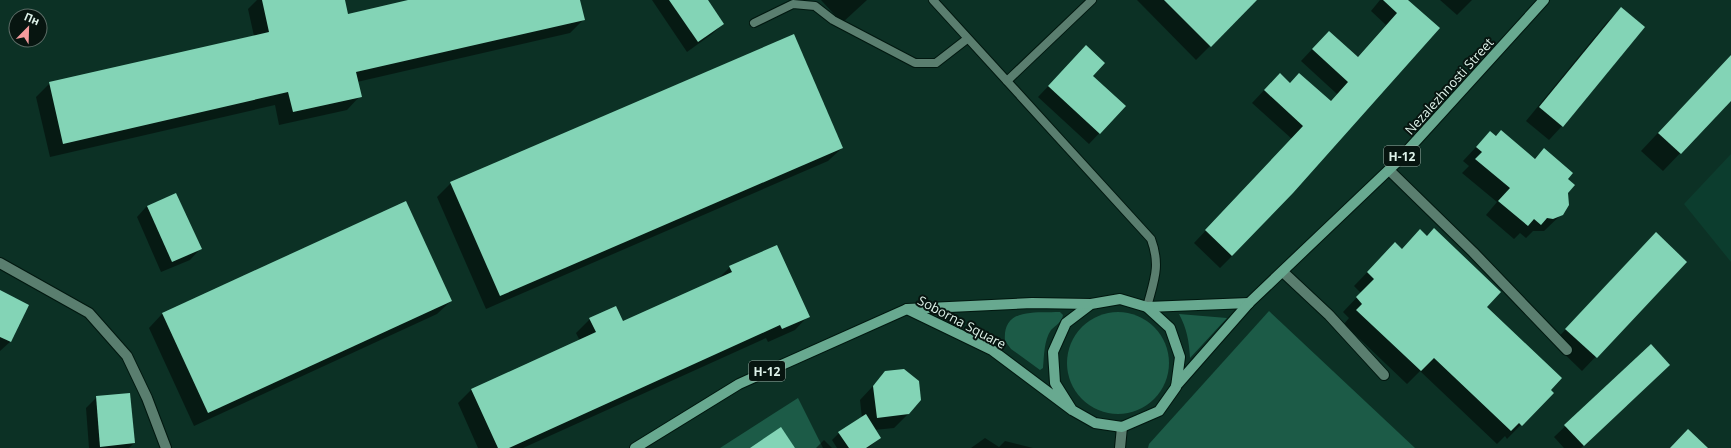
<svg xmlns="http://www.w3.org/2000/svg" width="1731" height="448" font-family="'Open Sans',sans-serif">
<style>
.built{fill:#0c3d2e}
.green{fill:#1c5b47}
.shadow{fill:#0007}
.building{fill:#83d4b6}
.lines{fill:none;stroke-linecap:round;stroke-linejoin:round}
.service-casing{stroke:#00170f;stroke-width:10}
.minor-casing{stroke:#00170f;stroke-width:12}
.tertiary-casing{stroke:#00170f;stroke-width:12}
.primary-casing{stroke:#00170f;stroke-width:12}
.service{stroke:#5a7e6f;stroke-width:8}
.minor{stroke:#5a7e6f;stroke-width:10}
.tertiary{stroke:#5a7e6f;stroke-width:10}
.primary{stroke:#68a990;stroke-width:10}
.labels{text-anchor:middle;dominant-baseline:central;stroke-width:4;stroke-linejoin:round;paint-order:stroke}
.shield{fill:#071510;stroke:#9eb0a8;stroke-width:1}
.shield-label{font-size:12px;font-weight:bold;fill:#def2e9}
.street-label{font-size:13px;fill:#def2e9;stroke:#071510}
</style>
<rect width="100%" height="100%" fill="#0c3125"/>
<polygon class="built" points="1731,154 1731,262 1684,204"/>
<g class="green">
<polygon points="1269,311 1415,448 1148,448 1149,444"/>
<path d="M1060 312 1063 315C1062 322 1056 325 1051 330 1044 340 1044 356 1043 368L1040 370 1011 349 1005 341C1002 307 1036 313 1060 312Z"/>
<circle cx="1118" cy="363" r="51"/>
<path d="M1179 314 1227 318 1190 358C1189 341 1187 329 1179 314Z"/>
<polygon points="798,398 823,448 720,448"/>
</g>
<g class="shadow">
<polygon points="257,0 344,0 347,15 413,0 579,0 584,19 570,33 357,82 360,96 347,110 279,125 275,105 50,157 36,97 50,83 254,36 248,9"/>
<polygon points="652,0 707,0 723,24 712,34 687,52"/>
<polygon points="821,0 867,0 842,23"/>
<polygon points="1137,0 1256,0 1196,60"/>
<polygon points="1380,0 1407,0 1232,256 1220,268 1194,243 1292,139 1252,103 1268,86 1290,84 1330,102 1337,94 1301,61 1317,44 1357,58 1386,25 1371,11"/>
<polygon points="1440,0 1472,0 1457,15"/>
<polygon points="1621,9 1562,126 1549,140 1526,121 1607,22"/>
<polygon points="1731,55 1731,100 1663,171 1641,151"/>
<polygon points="1076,57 1092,76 1125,106 1089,144 1038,97"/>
<polygon points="1490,132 1534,159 1544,150 1566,179 1568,205 1566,210 1544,231 1533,231 1526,238 1520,233 1514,239 1486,215 1497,202 1462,173 1469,166 1463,161"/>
<polygon points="842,148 828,161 486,309 437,197 451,183"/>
<polygon points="405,202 451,301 437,314 194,426 149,328 162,314"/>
<polygon points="147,206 200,249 190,260 161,272 137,217"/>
<polygon points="1642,247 1686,262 1582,371 1553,343"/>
<polygon points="1402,250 1485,307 1552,393 1507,439 1505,436 1497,444 1420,371 1407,384 1344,324 1349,318 1343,312 1361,293 1354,286 1382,257"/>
<polygon points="730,267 808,316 795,330 768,342 766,338 523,448 478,448 458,403 471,390 580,341 576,333 590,319 623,323 718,279"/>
<polygon points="0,292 10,342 0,351"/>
<polygon points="1651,345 1658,376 1581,448 1564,448 1554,437"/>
<polygon points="886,372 908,414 894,428 874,430 880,438 868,448 837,448 832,440 839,433 862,418 860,400"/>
<polygon points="97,397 134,443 129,448 89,448 86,408"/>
<polygon points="985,438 999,447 1005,441 1033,448 971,448"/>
<polygon points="824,440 832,448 816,448"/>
</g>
<g class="building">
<polygon points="262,0 345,0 348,14 408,0 580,0 585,20 356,72 362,97 293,112 288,92 63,144 49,82 269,32"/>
<polygon points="669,0 708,0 724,24 698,42"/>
<polygon points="1164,0 1257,0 1211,47"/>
<polygon points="1383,0 1408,0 1440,28 1293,193 1232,256 1205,230 1303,126 1264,90 1280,73 1290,83 1299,73 1331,101 1348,82 1312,49 1329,31 1358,57 1397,13"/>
<polygon points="1621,7 1645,27 1563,127 1539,107"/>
<polygon points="794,34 843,148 500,296 450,182"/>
<polygon points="1086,45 1105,63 1093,76 1126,106 1100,134 1048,86"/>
<polygon points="1731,55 1731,101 1681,154 1658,133"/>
<polygon points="1501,130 1535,159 1544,148 1573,173 1568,179 1575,185 1568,193 1569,205 1563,215 1553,219 1547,218 1541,225 1534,219 1528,226 1498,201 1510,188 1475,159 1482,152 1476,147 1490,131 1496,136"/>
<polygon points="176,193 202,249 172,262 147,206"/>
<polygon points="406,201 452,301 208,413 162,313"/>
<polygon points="1434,228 1501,292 1487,307 1562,378 1551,390 1554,393 1522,426 1519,423 1511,431 1434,358 1421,371 1356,310 1362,304 1356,297 1374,279 1367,272 1395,242 1402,249 1420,229 1427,236"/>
<polygon points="1656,232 1687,262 1597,358 1565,329"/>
<polygon points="777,245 810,317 782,329 780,325 509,448 498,448 471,389 596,332 589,318 616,306 623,321 732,272 729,266"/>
<polygon points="0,290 29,305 11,342 0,337"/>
<polygon points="1651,344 1670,365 1584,446 1564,425"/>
<polygon points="904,369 919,381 921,400 909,414 877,418 873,386 885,371"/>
<polygon points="130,393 135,443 100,447 96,396"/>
<polygon points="866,414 881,438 866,448 849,448 838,432"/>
<polygon points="781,427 795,448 750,448"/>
<polygon points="1688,429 1708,448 1670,448"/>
</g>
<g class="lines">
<g class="service-casing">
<g id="service">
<path d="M933 0 1151 239C1161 266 1154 280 1147 307"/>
<polyline points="754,23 793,4 815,6 833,20 915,63 936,63 967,39"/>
<polyline points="1007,81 1092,0"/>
</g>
</g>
<g class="minor-casing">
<g id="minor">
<polyline points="1389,170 1473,252 1567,350"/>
<polyline points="0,263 89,313 127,356 147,398 166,448"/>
<polyline points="1283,272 1329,315 1384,375"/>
</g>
</g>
<g class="tertiary-casing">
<polyline id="tertiary" points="1120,448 1122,427"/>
</g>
<g class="primary-casing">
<g id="primary">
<polyline points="1147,307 1249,303"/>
<polyline points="907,309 992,350 1072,410 1095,423 1122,427 1159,411 1176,387 1180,357 1170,328 1147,307 1120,299 1091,304 1066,323 1053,352 1055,383 1072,410"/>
<polyline points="1176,386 1249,303 1396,163 1544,0"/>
<polyline points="635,448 739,384 907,309 1032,303 1091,304"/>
</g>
</g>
<use href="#service" class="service"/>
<use href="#minor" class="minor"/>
<use href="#tertiary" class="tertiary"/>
<use href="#primary" class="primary"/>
</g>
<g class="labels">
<g class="shield">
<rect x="1384" y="146" width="36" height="20" rx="3"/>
<rect x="749" y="361" width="36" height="20" rx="3"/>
</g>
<g class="shield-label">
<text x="1402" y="156">Н-12</text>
<text x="767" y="371">Н-12</text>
</g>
<g class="street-label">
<text transform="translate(1449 86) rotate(-48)">Nezalezhnosti Street</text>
<text transform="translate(962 322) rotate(28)">Soborna Square</text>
</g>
</g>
<g transform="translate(28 28) rotate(23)"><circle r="19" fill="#071510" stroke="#5d6d67"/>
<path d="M0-3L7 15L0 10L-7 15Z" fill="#f59b9d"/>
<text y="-6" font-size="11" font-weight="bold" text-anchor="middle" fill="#def2e9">Пн</text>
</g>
</svg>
